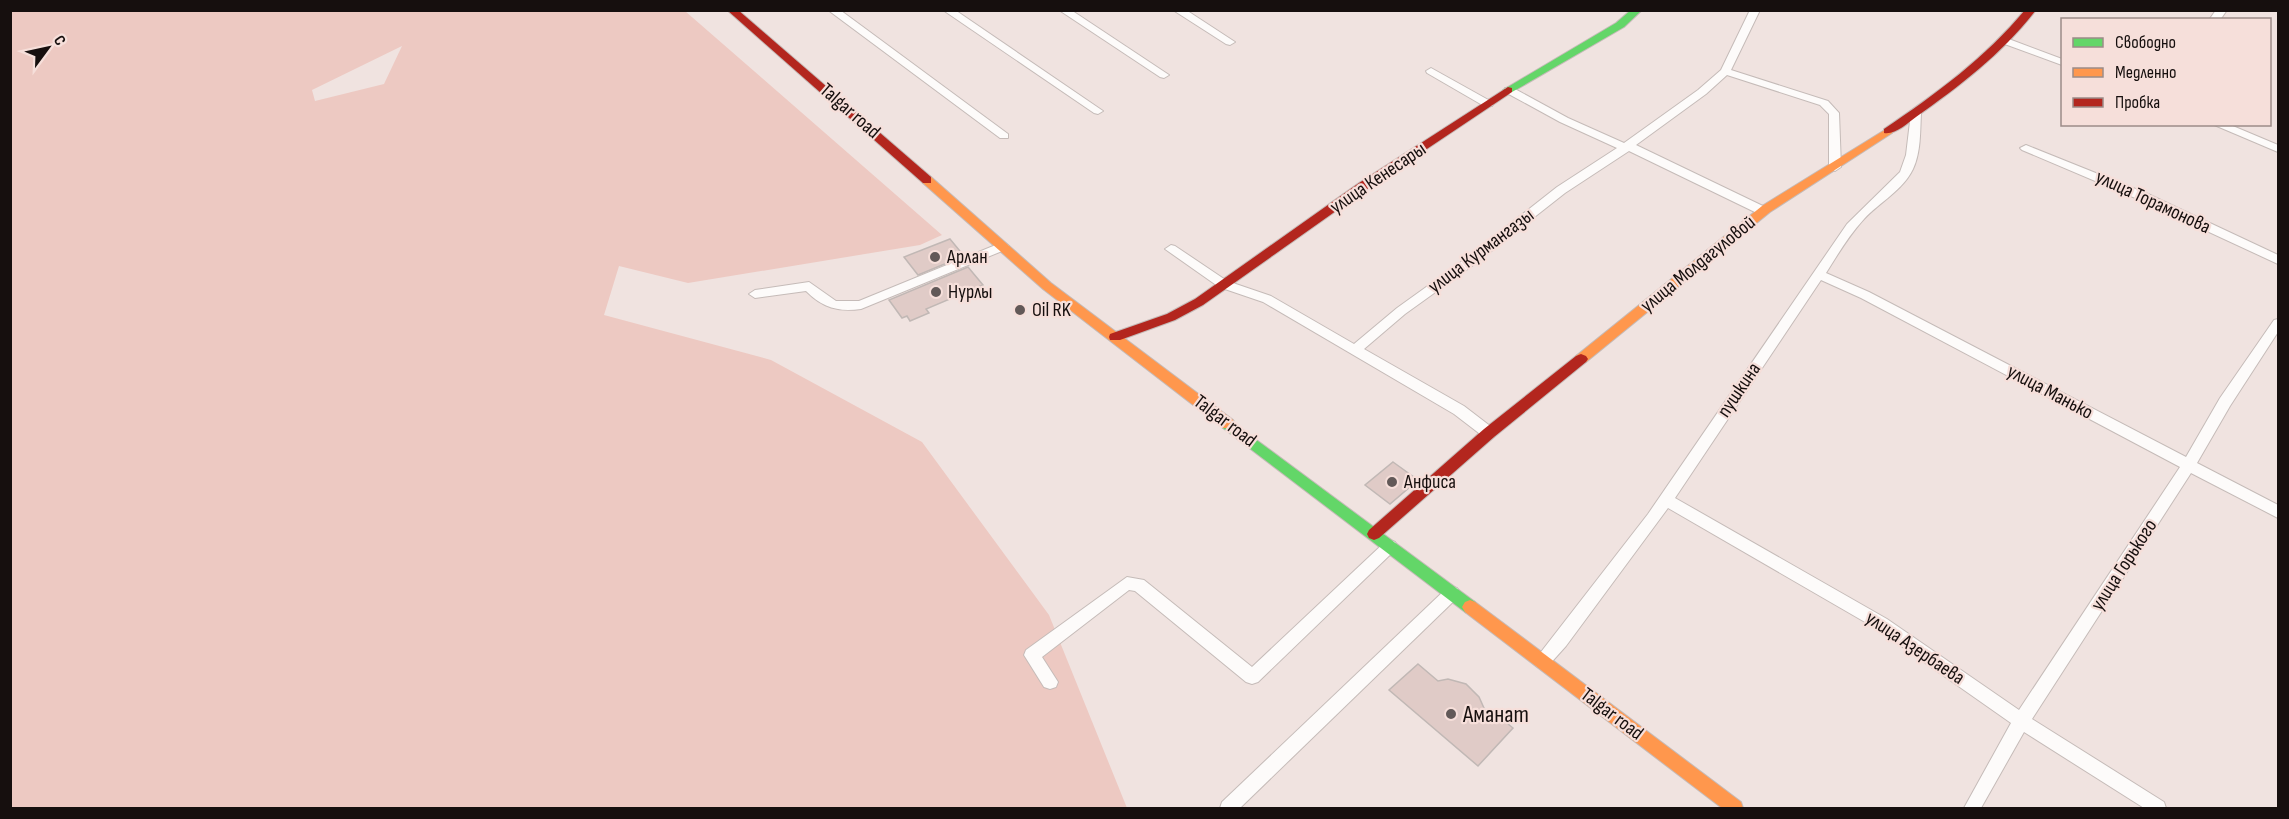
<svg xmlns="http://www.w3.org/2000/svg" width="2289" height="819" font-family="'Sofia Sans Condensed',sans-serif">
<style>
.green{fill:#edc9c2;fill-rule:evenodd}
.building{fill:#e0cbc7;stroke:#c1b8b5;stroke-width:1.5}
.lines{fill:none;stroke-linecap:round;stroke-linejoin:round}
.street-casing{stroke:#c5bbb8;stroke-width:2}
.fast-casing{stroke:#c5bbb8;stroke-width:2}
.slow-casing{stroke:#c5bbb8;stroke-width:2}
.jam-casing{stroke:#c5bbb8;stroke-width:2}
.street{fill:#fdfbfa;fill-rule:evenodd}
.fast{fill:#63d668;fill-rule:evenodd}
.slow{fill:#ff974d;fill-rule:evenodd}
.jam{fill:#b3261e;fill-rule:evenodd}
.poi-dot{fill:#625958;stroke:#f6dfda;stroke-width:2}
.labels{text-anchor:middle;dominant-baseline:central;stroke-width:4.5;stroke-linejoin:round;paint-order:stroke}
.street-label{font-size:20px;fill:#160f0e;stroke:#f6dfda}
.poi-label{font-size:20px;fill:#160f0e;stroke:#f6dfda;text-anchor:start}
.near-poi-label{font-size:24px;fill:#160f0e;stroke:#f6dfda;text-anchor:start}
</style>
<rect width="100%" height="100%" fill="#f0e3e0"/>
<path class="green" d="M10 11H685L942 235 920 245 688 283 619 266 604 315 771 360 922 442 1049 615 1127 808H11ZM402 46 384 84 315 101 312 90Z"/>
<g class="building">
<polygon points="950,239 964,256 918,275 904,257"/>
<polygon points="968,267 983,285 926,309 929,313 910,321 907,316 902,318 889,300"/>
<polygon points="1393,462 1418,480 1390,504 1365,485"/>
<polygon points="1418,664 1438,681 1448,679 1466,684 1479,697 1488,717 1493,712 1513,728 1478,766 1389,690"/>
</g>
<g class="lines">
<g class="street-casing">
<g id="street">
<polygon points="828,10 840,10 1008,134 1008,138 1000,138"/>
<polygon points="943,10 955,10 1103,111 1098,114 1094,113"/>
<polygon points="1059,10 1071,10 1169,75 1164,78 1160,77"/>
<polygon points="1173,10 1186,10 1235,42 1230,45 1226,44"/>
<polygon points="1750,10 1760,10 1731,70 1828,101 1839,113 1841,167 1835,171 1829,167 1829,114 1820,105 1727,75 1706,94 1636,145 1767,208 1769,211 1767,214 1759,214 1629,151 1565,193 1476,263 1405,314 1364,349 1464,406 1494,429 1496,433 1494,437 1484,437 1454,414 1263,302 1219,287 1165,249 1171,245 1175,246 1227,281 1271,296 1354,344 1397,308 1468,257 1557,187 1617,148 1560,122 1505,92 1505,88 1513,88 1568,118 1624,143 1698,90 1721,70"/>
<polygon points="2216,10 2227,10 2220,20 2209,20"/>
<polygon points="2006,38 2062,59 2062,65 2002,43 2001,41"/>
<polygon points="1431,68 1492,102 1493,104 1492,106 1484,106 1427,73 1426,71"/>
<path d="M1916 110 1921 113C1920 131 1921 152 1913 169 1903 190 1880 202 1864 219 1849 235 1838 254 1826 273L1869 292 2186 457 2220 398 2274 320 2278 319V332L2230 406 2197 463 2278 505V518L2191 473 2032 719 2164 802 2166 808H2144L2024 732 1981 808H1964L2011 723 1877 629 1668 508 1566 646 1548 666 1542 668 1536 666 1534 661 1648 514 1847 224 1900 172 1906 155 1911 113ZM1821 280 1861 298 2180 467 2019 710 1887 619 1675 498Z"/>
<polygon points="2212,124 2228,124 2278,145 2278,152"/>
<polygon points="2026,145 2148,194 2278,255 2278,264 2140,200 2022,150 2020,148"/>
<path d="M1003 242 1009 246 1007 249 861 309C838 312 823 308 806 291L755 298 749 294 755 290 809 282 836 301H859Z"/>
<polygon points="1390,540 1395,542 1397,546 1395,550 1258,682 1252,684 1246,682 1135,591 1129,590 1042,657 1058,682 1056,687 1050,689 1044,687 1024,655 1026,650 1127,577 1144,580 1252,667 1385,542"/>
<polygon points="1452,587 1457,588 1460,593 1457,598 1240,808 1220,808 1222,802 1447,588"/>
</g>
</g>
<g class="fast-casing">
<g id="fast">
<polygon points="1631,10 1642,10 1624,27 1512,92 1504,92 1503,90 1616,23"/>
<polygon points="1228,419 1475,602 1478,607 1475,612 1470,614 1465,612 1223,428 1221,424 1223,420"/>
</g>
</g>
<g class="slow-casing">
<g id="slow">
<polygon points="1888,128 1893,131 1892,133 1770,212 1586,362 1576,362 1574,359 1576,356 1762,206"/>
<polygon points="927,176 931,177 1051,283 1233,420 1235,424 1233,428 1223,428 1043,289 923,183 921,180"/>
<polygon points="1470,600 1475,602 1741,802 1743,808 1722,808 1465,612 1462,607 1465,602"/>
</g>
</g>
<g class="jam-casing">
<g id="jam">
<polygon points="727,10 738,10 931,177 931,183 923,183"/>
<path d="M2025 10H2036C2003 53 1960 86 1916 117 1908 123 1895 135 1884 133V129C1936 94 1985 58 2025 10Z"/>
<polygon points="1508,87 1512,88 1512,92 1367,189 1203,305 1175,320 1120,340 1110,340 1109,337 1110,334 1167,314 1195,299 1359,183"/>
<polygon points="1581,354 1586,356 1588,359 1586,362 1494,437 1379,538 1374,540 1369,538 1367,534 1369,530 1484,429 1576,356"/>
</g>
</g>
<use href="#street" class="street"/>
<use href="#fast" class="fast"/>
<use href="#slow" class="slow"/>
<use href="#jam" class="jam"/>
</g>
<g class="poi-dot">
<circle cx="935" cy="257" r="6"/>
<circle cx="936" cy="292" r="6"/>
<circle cx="1020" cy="310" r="6"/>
<circle cx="1392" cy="482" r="6"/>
<circle cx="1451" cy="714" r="6"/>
</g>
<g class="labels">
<g class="street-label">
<text transform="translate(850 111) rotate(41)">Talgar road</text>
<text transform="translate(1378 178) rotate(-34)">улица Кенесары</text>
<text transform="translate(2153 202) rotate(25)">улица Торамонова</text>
<text transform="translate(1481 251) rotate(-37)">улица Курмангазы</text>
<text transform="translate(1698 264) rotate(-39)">улица Молдагуловой</text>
<text transform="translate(1739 390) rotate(-56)">пушкина</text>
<text transform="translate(2050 392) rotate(28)">улица Манько</text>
<text transform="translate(1225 421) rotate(37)">Talgar road</text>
<text transform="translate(2124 565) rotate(-57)">улица Горького</text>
<text transform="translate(1915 648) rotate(34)">улица Азербаева</text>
<text transform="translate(1612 714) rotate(37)">Talgar road</text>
</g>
<g class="poi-label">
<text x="947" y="257">Арлан</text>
<text x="948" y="292">Нурлы</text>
<text x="1032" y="310">Oil RK</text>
<text x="1404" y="482">Анфиса</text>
</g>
<g class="near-poi-label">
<text x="1463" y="714">Аманат</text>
</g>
</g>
<rect width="2289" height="819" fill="none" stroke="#160f0e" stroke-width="24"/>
<rect x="2061" y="18" width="210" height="108" fill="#f6dfda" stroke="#9c8c88" stroke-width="1.5"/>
<rect x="2073" y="38" width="30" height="9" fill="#63d668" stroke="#9c8c88" stroke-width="1.5"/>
<text x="2115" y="48" font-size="18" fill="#160f0e">Свободно</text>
<rect x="2073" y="68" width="30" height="9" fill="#ff974d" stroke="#9c8c88" stroke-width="1.5"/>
<text x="2115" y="78" font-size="18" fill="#160f0e">Медленно</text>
<rect x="2073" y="98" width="30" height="9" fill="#b3261e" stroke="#9c8c88" stroke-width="1.5"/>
<text x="2115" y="108" font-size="18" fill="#160f0e">Пробка</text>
<g transform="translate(48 48) rotate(57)" stroke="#f6dfda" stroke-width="4.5" paint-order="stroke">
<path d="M0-4.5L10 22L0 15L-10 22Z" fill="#160f0e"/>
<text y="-9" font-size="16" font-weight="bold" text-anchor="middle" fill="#160f0e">С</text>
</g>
</svg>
